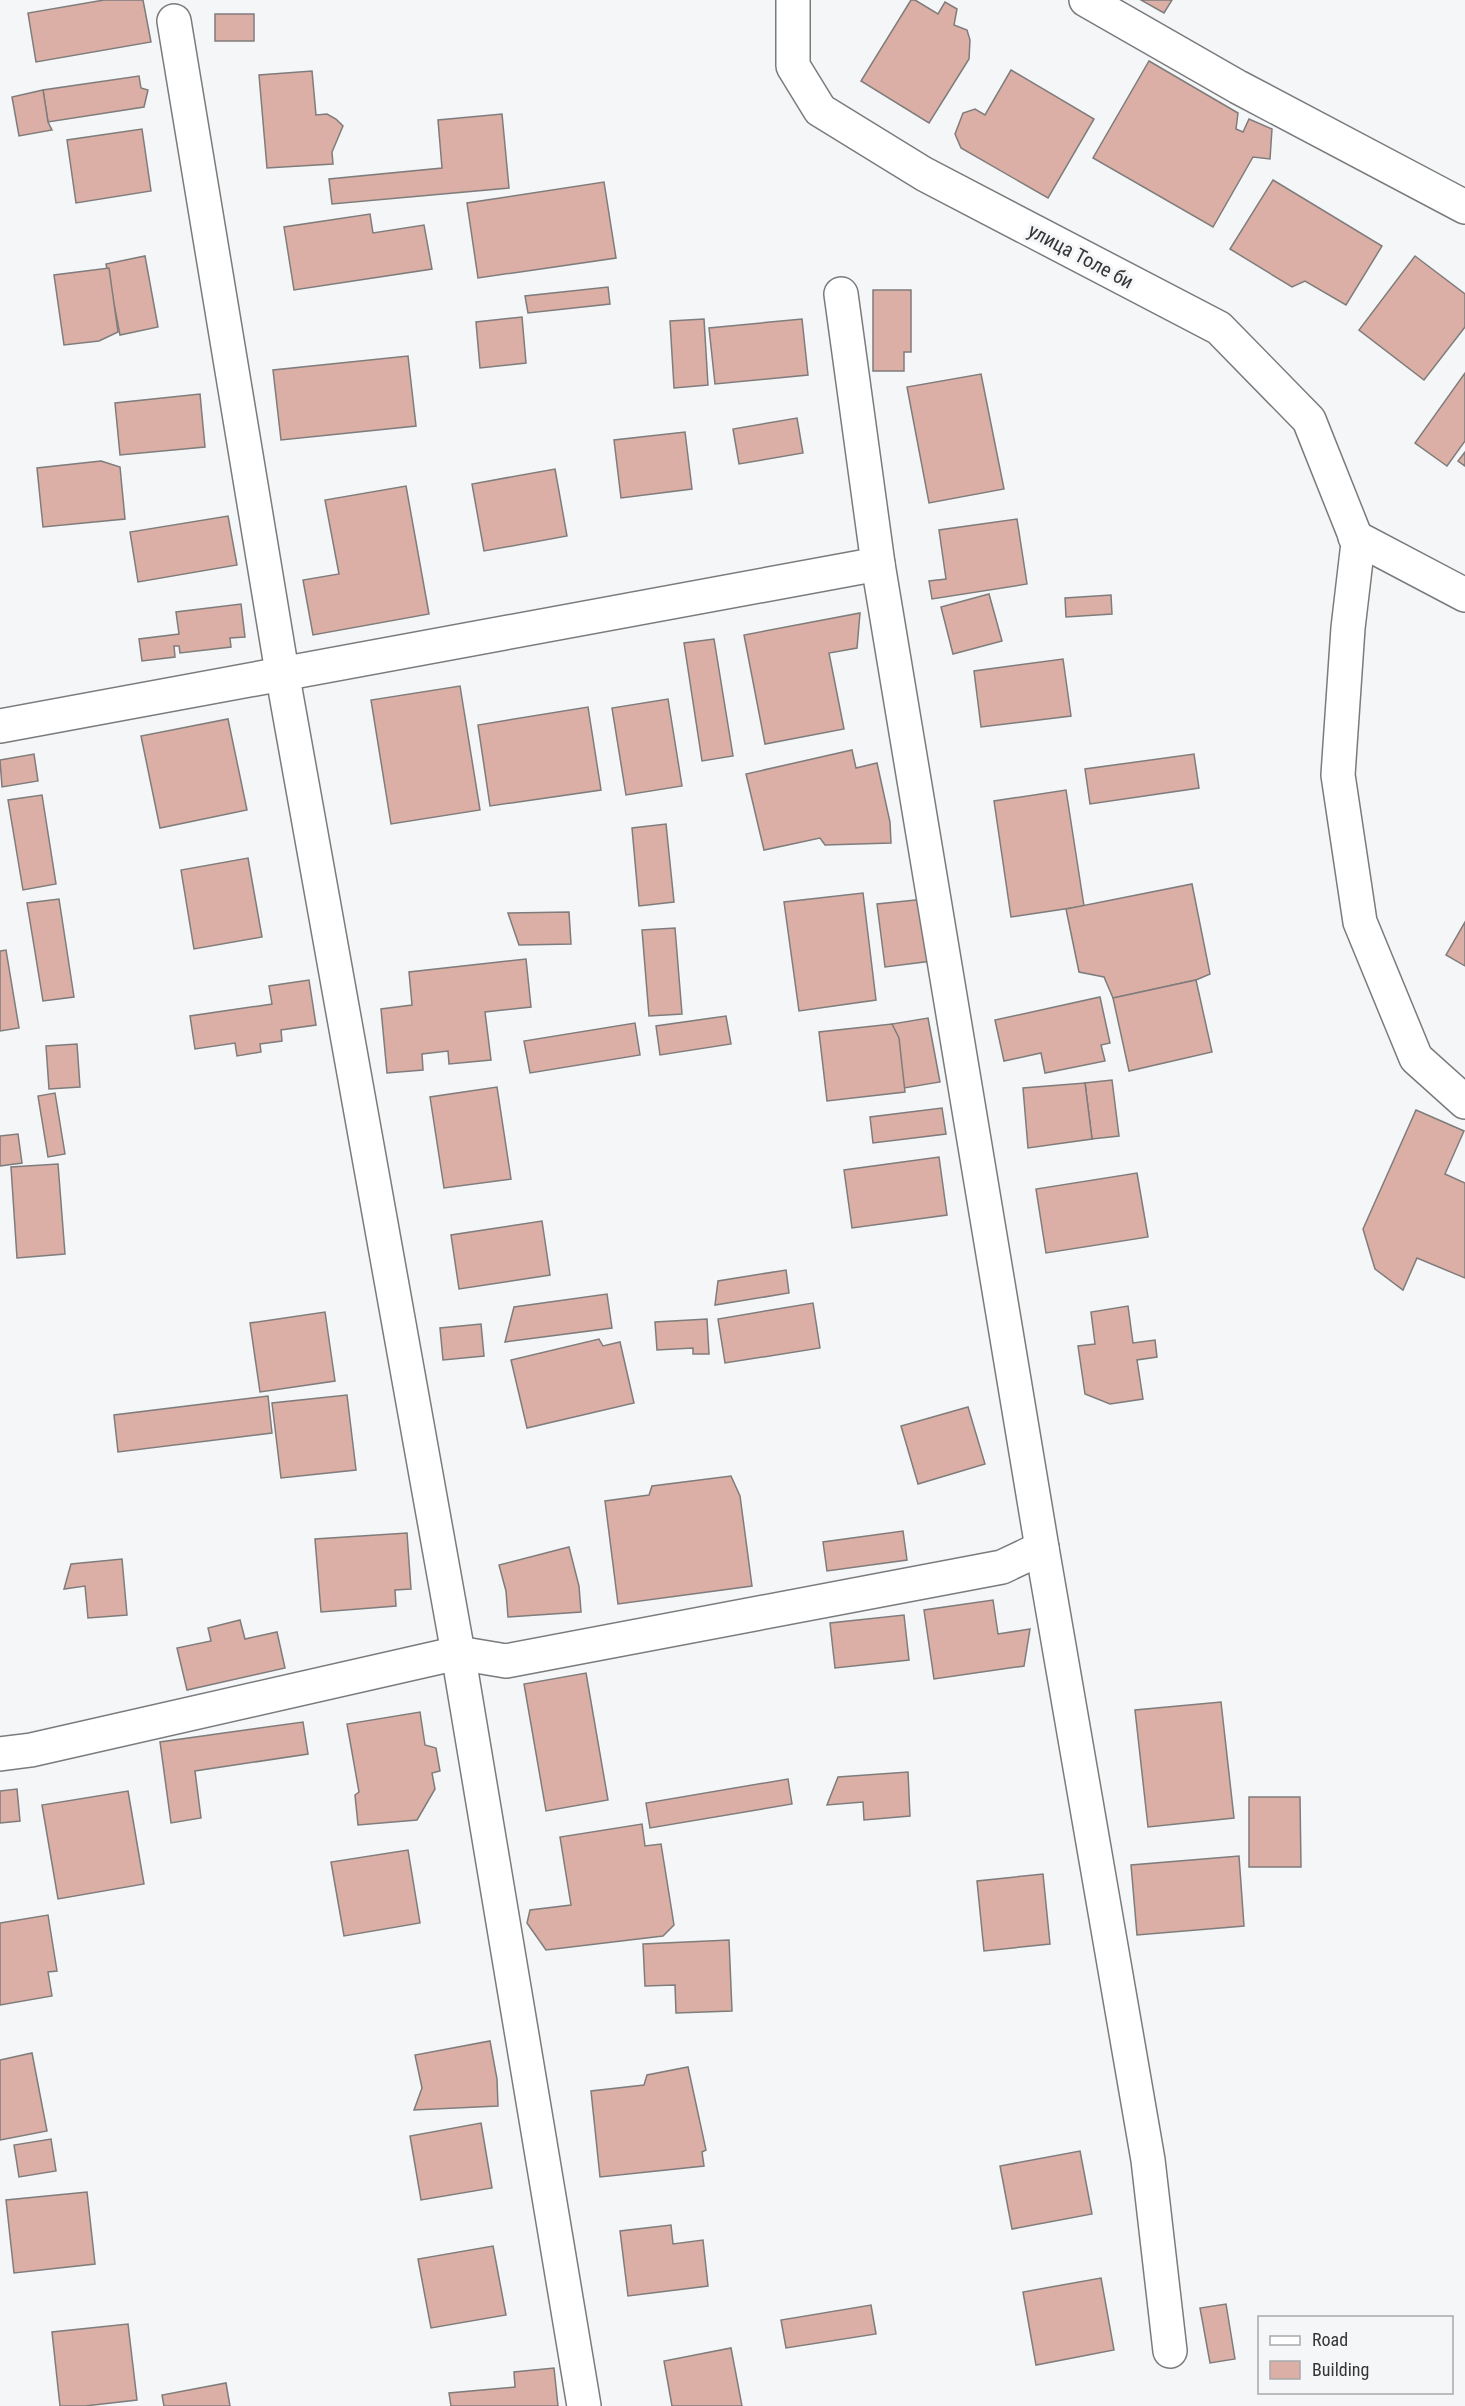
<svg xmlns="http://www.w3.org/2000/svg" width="1465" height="2406" font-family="'Roboto Condensed',sans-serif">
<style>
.building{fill:#dbafa5;stroke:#7f7c7c;stroke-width:1.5}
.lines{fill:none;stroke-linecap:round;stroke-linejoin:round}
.minor-casing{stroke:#797b7d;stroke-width:36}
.minor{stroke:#fff;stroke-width:33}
.labels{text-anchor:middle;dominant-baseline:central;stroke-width:6;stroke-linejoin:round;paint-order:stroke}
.street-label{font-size:20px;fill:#353536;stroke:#f4f6f8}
</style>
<rect width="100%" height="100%" fill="#f4f6f8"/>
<g class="building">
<polygon points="104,0 143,0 151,42 36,62 28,13"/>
<polygon points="911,0 915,0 938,14 945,2 957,9 954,25 967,30 970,40 969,59 929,123 861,81"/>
<polygon points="1141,0 1172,0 1164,13"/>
<rect x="215" y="14" width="39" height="27"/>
<polygon points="1149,61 1238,113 1236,129 1243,132 1249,119 1272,129 1270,159 1253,157 1213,227 1093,158"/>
<polygon points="1011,70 1094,119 1048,198 961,148 955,134 963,113 975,109 985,115"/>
<polygon points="312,71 316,115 327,114 336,119 343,126 332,152 333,164 267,168 259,75"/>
<polygon points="139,76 141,88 148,90 144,107 48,122 43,90"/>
<polygon points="43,90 48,122 52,130 19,136 12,97"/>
<polygon points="502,114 509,188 332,204 329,179 442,168 438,120"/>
<polygon points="142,129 151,191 76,203 67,140"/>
<polygon points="1273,180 1382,246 1346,305 1305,281 1292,287 1230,249"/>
<polygon points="604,182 616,258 478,278 467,203"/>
<polygon points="370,214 373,233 424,225 432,269 294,290 284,227"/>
<polygon points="145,256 158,327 120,335 106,264"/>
<polygon points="1415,256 1465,294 1465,327 1424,380 1359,330"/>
<polygon points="109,268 118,332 99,341 64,345 54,275"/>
<polygon points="608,287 610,304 528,313 525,296"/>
<polygon points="873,290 911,290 911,352 904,352 904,371 873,371"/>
<polygon points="522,317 526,363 480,368 476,322"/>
<polygon points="704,319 708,385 674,388 670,321"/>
<polygon points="802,319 808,375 715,384 709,328"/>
<polygon points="408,356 416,426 281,440 273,370"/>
<polygon points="1465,373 1465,441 1447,466 1415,443"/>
<polygon points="981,374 1004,489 929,503 907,387"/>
<polygon points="200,394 205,447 120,455 115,403"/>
<polygon points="797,418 803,453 739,464 733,429"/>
<polygon points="685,432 692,489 621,498 614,440"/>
<polygon points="1465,452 1465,466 1458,461"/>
<polygon points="101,461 120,467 125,519 43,527 37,468"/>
<polygon points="555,469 567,536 484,551 472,484"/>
<polygon points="406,486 429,614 313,635 303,580 339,574 325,500"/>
<polygon points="228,516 237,565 138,582 130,532"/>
<polygon points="1017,519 1027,584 932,599 929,581 946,579 939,530"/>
<polygon points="989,594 1002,641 953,654 941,607"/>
<polygon points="1111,595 1112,614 1066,617 1065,598"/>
<polygon points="241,604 245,637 230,638 231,647 180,653 179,646 174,646 175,657 142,661 139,639 179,634 176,612"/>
<polygon points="860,613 857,648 829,653 844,729 765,744 744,635"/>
<polygon points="714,639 733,756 702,761 684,643"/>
<polygon points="1063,659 1071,716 981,727 974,671"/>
<polygon points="460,686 480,810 391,824 371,700"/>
<polygon points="668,699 682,786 626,795 612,708"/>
<polygon points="588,707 601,790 490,806 478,725"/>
<polygon points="228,719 247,810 160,828 141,736"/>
<polygon points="852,750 856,768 877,763 890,822 891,843 825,845 820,838 764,850 746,774"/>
<polygon points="34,754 38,781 2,787 0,760"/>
<polygon points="1194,754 1199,788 1090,804 1085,769"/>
<polygon points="1066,790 1084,906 1011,917 994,801"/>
<polygon points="42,795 56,884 23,890 8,800"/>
<polygon points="666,824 674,902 639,906 632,828"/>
<polygon points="248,858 262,937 194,949 181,870"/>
<polygon points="1192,884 1210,974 1196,980 1113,998 1104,977 1079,972 1066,909"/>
<polygon points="863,893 876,1000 799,1011 784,902"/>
<polygon points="59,899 74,997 43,1001 27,903"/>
<polygon points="925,899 932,961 885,967 877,904"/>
<polygon points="569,912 571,944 519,945 508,913"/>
<polygon points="1465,922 1465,966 1446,955"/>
<polygon points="675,928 682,1014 649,1016 642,930"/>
<polygon points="6,950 19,1028 0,1031 0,951"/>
<polygon points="526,959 531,1007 485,1012 491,1060 449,1064 448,1051 422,1054 423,1070 387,1073 381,1009 412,1005 409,972"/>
<polygon points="309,980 316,1025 281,1030 282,1041 260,1044 261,1052 237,1056 235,1043 195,1049 190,1016 272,1004 269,986"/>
<polygon points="1196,980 1212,1052 1129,1071 1113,998"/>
<polygon points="1100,997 1110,1043 1101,1045 1105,1061 1045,1073 1041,1053 1004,1061 995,1020"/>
<polygon points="726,1016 731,1044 660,1055 656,1026"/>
<polygon points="928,1018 940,1082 904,1088 892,1024"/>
<polygon points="635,1023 640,1055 530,1073 524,1041"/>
<polygon points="892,1024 899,1038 905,1092 827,1101 819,1032"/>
<polygon points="77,1044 80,1087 49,1089 46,1046"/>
<polygon points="1112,1080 1119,1136 1092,1139 1085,1083"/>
<polygon points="1085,1083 1092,1139 1028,1148 1023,1088"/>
<polygon points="497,1087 511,1179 444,1188 430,1097"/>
<polygon points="55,1093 65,1154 48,1157 38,1096"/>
<polygon points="942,1108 946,1134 873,1143 870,1117"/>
<polygon points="1416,1110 1464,1131 1445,1174 1465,1183 1465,1278 1417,1258 1403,1290 1375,1269 1363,1229"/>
<polygon points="18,1134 22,1163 0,1166 0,1136"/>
<polygon points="939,1157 947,1215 852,1228 844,1170"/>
<polygon points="58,1164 65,1254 17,1258 11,1167"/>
<polygon points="1137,1173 1148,1237 1046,1253 1036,1189"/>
<polygon points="542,1221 550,1275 459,1289 451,1235"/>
<polygon points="786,1270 789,1293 715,1305 718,1281"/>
<polygon points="607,1294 612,1328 505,1342 514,1307"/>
<polygon points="813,1303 820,1348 725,1363 718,1319"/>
<polygon points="1128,1306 1133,1343 1155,1340 1157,1357 1137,1360 1143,1399 1110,1404 1085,1394 1078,1346 1095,1344 1091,1312"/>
<polygon points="325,1312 335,1381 260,1392 250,1323"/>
<polygon points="707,1319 709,1354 693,1354 693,1348 657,1350 655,1322"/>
<polygon points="481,1324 484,1356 443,1360 440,1328"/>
<polygon points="599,1339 603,1346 620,1342 634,1403 527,1428 511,1360"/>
<polygon points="347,1395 356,1470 281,1478 272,1403"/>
<polygon points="268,1396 272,1433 118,1452 114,1415"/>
<polygon points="968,1407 985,1464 918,1484 901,1426"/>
<polygon points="731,1476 740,1496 752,1586 618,1604 605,1501 649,1495 652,1486"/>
<polygon points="903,1531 907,1560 827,1571 823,1542"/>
<polygon points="407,1533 411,1589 395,1590 396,1606 321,1612 315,1539"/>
<polygon points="569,1547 579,1586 581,1612 508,1617 506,1591 499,1565"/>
<polygon points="122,1559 127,1615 88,1618 85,1586 64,1589 71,1564"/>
<polygon points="993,1600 998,1634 1030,1629 1024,1666 934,1679 924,1610"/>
<polygon points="904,1615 909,1660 835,1668 830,1623"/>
<polygon points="240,1620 245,1639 277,1632 285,1668 187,1690 177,1648 211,1641 208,1628"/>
<polygon points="586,1673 608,1800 546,1811 524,1684"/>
<polygon points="1221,1702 1234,1818 1148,1827 1135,1710"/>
<polygon points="420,1712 425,1745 436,1748 440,1771 432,1773 435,1789 417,1820 358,1825 355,1795 359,1792 347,1724"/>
<polygon points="303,1722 308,1754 195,1771 201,1818 171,1823 160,1742"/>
<polygon points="908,1772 910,1816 864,1820 863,1802 827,1805 838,1777"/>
<polygon points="788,1779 792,1804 650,1828 646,1803"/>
<polygon points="17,1789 20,1821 0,1823 0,1791"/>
<polygon points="128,1791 144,1884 58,1899 42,1805"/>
<polygon points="1249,1797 1300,1797 1301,1867 1249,1867"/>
<polygon points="642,1824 645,1846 661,1844 674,1925 663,1936 546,1950 527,1923 530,1910 571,1905 560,1837"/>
<polygon points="408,1850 420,1923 344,1936 331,1862"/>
<polygon points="1239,1856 1244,1926 1137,1935 1131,1865"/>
<polygon points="1043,1874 1050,1944 984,1951 977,1881"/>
<polygon points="48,1915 57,1971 48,1972 52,1996 0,2005 0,1923"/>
<polygon points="729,1940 732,2011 676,2013 675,1985 645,1986 643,1944"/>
<polygon points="490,2041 497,2079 498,2106 414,2110 422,2088 415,2055"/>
<polygon points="32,2053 47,2131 0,2140 0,2060"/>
<polygon points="688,2067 706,2150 702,2152 704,2166 600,2177 591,2091 644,2085 647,2075"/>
<polygon points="481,2123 492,2188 421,2200 410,2136"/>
<polygon points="51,2139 56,2171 19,2177 14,2145"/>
<polygon points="1080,2151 1092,2214 1012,2229 1000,2166"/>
<polygon points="87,2192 95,2264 14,2273 6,2200"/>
<polygon points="671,2225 673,2244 703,2240 708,2286 628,2296 620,2231"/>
<polygon points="493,2246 506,2315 431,2328 418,2259"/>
<polygon points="1101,2278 1114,2350 1036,2365 1023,2292"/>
<polygon points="1226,2304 1235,2359 1210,2363 1200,2308"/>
<polygon points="871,2305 876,2334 786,2348 781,2320"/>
<polygon points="128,2324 137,2400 85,2406 60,2406 52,2332"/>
<polygon points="731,2348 742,2406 672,2406 664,2361"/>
<polygon points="554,2368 558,2406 451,2406 449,2393 515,2387 514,2372"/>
<polygon points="226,2383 230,2406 164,2406 162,2395"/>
</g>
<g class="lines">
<g class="minor-casing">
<g id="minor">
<polyline points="793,0 793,66 820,110 924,174 1219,328 1309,420 1358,543 1348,628 1338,775 1360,922 1416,1058 1465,1102"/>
<polyline points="1086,0 1238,87 1465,207"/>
<polyline points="174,21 282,672 458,1653 584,2406"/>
<polyline points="841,294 878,564 1042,1548 1148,2160 1170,2351"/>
<polyline points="1355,537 1465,595"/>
<polyline points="0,726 878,564"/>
<polyline points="0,1754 31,1750 458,1653 506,1661 1002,1567 1042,1548"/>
</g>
</g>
<use href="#minor" class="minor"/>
</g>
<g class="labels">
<g class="street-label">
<text transform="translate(1081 256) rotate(28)">улица Толе би</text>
</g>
</g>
<rect x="1258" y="2316" width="195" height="78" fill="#f4f6f8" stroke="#a8a9aa" stroke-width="1.5"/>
<rect x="1270" y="2336" width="30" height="9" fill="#ffffff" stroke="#a8a9aa" stroke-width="1.5"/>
<text x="1312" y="2346" font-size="18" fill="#353536">Road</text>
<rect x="1270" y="2361" width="30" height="18" fill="#dbafa5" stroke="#a8a9aa" stroke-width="1.5"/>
<text x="1312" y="2376" font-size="18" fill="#353536">Building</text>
</svg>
